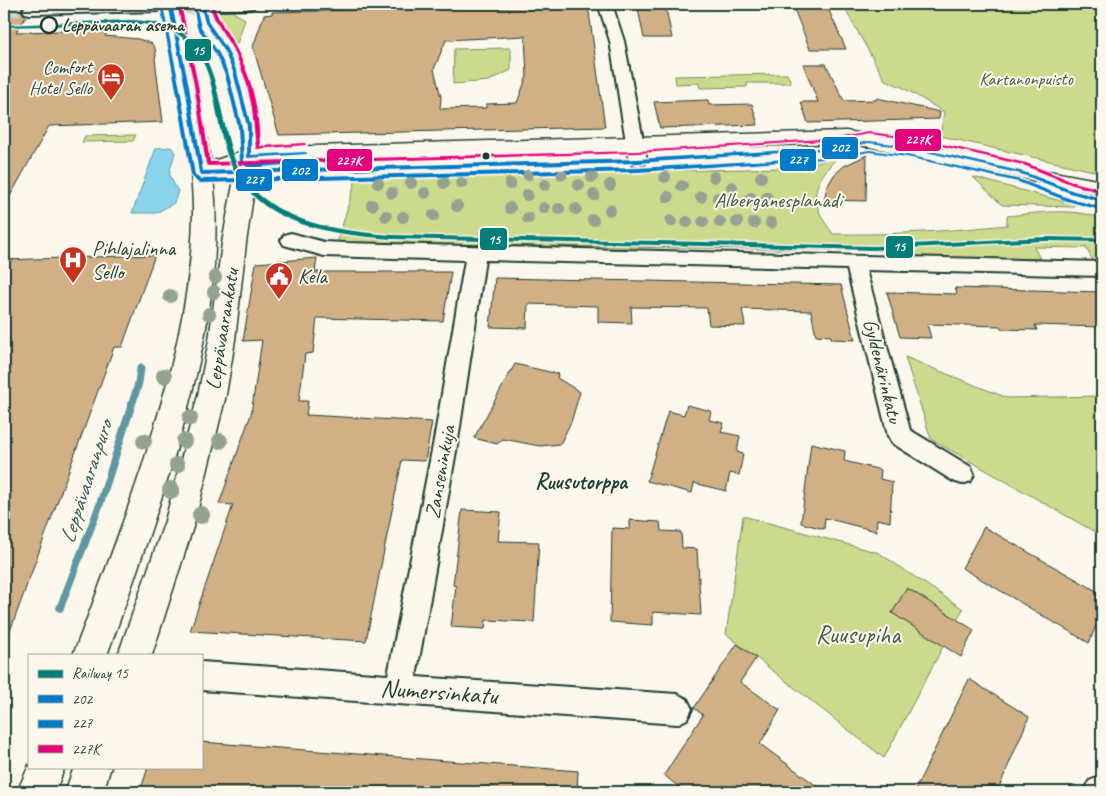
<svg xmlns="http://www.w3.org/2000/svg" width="1106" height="796" font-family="Caveat,sans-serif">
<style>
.green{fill:#ccda8d;stroke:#768c60}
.water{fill:#8ad4eb;stroke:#5f98a2}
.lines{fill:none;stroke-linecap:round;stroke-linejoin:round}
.stream{fill:#5f98a2;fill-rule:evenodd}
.building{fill:#d2b085;stroke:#1f3d34;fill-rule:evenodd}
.street-tunnel{stroke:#cfd2c7;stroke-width:16;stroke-dasharray:16 8;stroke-linecap:butt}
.street-casing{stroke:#1f3d34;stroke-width:4}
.secondary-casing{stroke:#1f3d34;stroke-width:3}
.street{fill:#fbf7ec;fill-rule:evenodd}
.secondary{fill:#fbf7ec;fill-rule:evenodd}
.bus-1-casing{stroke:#fbf7ec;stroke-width:4}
.bus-2-casing{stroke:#fbf7ec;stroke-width:4}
.bus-3-casing{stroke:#fbf7ec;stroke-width:4}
.bus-1{fill:#007ac9;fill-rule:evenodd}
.bus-2{fill:#007ac9;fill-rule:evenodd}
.bus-3{fill:#e5007d;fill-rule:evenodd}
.rail-1-casing{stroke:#fbf7ec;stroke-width:3}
.rail-1{fill:#007e79;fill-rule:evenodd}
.tree{fill:#95a291}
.stop-dot{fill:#fbf7ec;stroke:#1f3d34;stroke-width:2.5}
.bus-dot{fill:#1f3d34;stroke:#fbf7ec;stroke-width:2}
.labels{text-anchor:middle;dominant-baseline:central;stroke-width:4;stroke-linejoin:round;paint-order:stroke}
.far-stop-label{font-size:18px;font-weight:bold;fill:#1f3d34;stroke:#fbf7ec;text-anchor:start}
.far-poi-label{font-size:18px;fill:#1f3d34;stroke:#fbf7ec;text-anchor:end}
.far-park-label{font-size:18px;fill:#425c46;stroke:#fbf7ec}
.park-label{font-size:21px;fill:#425c46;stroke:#fbf7ec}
.poi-label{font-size:21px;fill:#1f3d34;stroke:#fbf7ec;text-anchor:start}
.street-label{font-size:21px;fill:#1f3d34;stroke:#fbf7ec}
.water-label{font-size:22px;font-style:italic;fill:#345b59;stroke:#fbf7ec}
.neighbourhood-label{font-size:22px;font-weight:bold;fill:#1f3d34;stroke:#fbf7ec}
.near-park-label{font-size:25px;fill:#425c46;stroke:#fbf7ec}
.near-street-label{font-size:25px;fill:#1f3d34;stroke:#fbf7ec}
.line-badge{stroke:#fbf7ec;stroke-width:2}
.badge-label{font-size:14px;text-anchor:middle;font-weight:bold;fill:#fff}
</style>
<rect width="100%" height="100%" fill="#fbf7ec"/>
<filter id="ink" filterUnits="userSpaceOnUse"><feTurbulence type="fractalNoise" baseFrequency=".02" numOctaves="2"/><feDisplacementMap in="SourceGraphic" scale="10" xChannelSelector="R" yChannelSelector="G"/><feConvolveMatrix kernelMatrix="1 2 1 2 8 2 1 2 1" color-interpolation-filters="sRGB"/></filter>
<g filter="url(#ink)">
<g class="green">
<polygon points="842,4 1102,4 1102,173 936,135 937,130 941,130 944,112 902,87 885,80"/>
<polygon points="226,8 245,19 237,44 234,46 220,29 213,9"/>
<polygon points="511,48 511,70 489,81 453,84 454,49"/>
<polygon points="787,74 791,83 747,83 747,87 700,88 699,83 676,84 675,76"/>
<polygon points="136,135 133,141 82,142 85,136"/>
<path d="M836 159C809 187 810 203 833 234 892 235 949 231 1007 225V216C1037 213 1073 207 1102 219V260L1093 261 1086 248 1034 247 1040 259 899 257 896 251 337 243 357 176 597 170 598 173 783 168Z"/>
<polygon points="973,177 1076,205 1073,207 1002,205"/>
<polygon points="905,357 1007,398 1102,396 1102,536 931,439"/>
<polygon points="743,516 879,553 963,609 884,758 726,634"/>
</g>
<path class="water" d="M171 147 175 152C171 174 164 168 178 191L174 203 156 213H132L156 148Z"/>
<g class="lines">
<polygon class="stream" points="141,363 145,366 142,385 104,504 64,608 63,611 60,612 57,611 56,608 96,504 134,385 137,366"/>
</g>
<g class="building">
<polygon points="4,4 35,4 25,5 21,9 23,14 27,15 16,32 108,30 105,36 138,39 151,43 155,48 156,55 155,59 163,122 49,126 4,207"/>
<polygon points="637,4 665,4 672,38 644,38"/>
<polygon points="792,4 826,4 846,49 810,49"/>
<path d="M588 5 605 127 279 135 253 47 264 15 272 14V12ZM525 36 527 76 517 103 486 104V108L440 109 441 97 434 69 446 40Z"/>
<polygon points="803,64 826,64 844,101 876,100 877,98 940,112 939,119 808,123 801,102 818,102"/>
<polygon points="708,100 709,105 752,104 758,125 660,128 654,102"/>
<polygon points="867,155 866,201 824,200 827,187 834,175 844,166"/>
<polygon points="155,255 122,347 114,347 6,642 4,642 4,260"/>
<polygon points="317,258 315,272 451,272 443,321 317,318 313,353 305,354 299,401 308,401 306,415 432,422 425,461 402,460 366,641 190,631 233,505 219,504 251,414 262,340 243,341 256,263"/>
<polygon points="495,278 841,285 855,340 832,339 831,336 816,335 811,311 742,309 745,326 709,325 707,308 631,307 632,323 598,322 598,306 528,304 527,328 490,327"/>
<polygon points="955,288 1102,292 1102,327 1035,325 1037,330 1002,329 1000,326 927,324 931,338 900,337 887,292 957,294"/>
<polygon points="515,364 558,374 557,378 580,392 571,422 560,444 540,446 503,439 497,444 474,438"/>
<polygon points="687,405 711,411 709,420 724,423 721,432 740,436 737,452 743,454 739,475 730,473 726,491 694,483 692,493 647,481 668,411 684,415"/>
<polygon points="811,443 845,451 844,461 881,470 880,479 892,482 890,522 877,519 876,531 825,518 824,529 801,523"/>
<polygon points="462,510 501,512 498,541 539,542 534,622 486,620 485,629 451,627 456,586 453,585"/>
<polygon points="630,520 660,522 661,531 681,532 682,548 697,549 701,615 653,612 653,625 610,622 612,528 630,529"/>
<polygon points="984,527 1102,594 1102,611 1089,643 962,568"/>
<polygon points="907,588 974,630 961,657 892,613"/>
<polygon points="737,644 756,658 740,682 780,710 760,744 825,792 685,792 664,775 703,715 694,708"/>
<polygon points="969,679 1029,717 997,792 914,792"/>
<polygon points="201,742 578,771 577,792 140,792 148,767 201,767"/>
</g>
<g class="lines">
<g class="street-tunnel">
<polyline points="161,7 212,6"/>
<polyline points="4,9 23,8 30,10"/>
</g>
<g class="street-casing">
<g id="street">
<polygon points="165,4 168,7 166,10 161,11 30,14 25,13 23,10 25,7 30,6"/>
<polygon points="206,4 254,4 255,5 253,8 248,9 212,10 207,9 205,6"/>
<polygon points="598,4 612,4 624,41 647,161 644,165 638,166 632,165 629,161 610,41"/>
<polygon points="291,233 324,242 345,243 1102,262 1102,276 866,270 910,430 971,467 974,474 971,481 962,484 953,481 892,443 888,436 847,269 485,260 458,440 416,677 677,694 687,699 692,709 687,719 677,724 201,690 201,662 388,675 434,440 465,260 324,256 284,245 281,240 284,235"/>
<polygon points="1102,776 1102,792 1085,792 1089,781"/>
</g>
</g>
<g class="secondary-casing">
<g id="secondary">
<path d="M162 4H179L201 106 211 162 239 152C243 127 228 71 215 48 205 31 197 25 194 4H210L216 23 234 49 245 72 256 111 260 150 278 147 846 131 909 141 1022 166 1102 181V195C1017 178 932 157 846 143L278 161 258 163 246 243 235 340 226 395 195 521 152 655H118L165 521 198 395 209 340 222 243 236 168 213 176C224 275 199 374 171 468 151 531 130 593 107 655H73C97 593 121 530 142 467 169 383 193 297 193 208 192 139 171 72 162 4Z"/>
<polygon points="29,765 29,767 65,767 55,792 17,792"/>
<polygon points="74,767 111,767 103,792 65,792"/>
</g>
</g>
<use href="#street" class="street"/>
<use href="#secondary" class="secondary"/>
<g class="bus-1-casing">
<g id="bus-1">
<polygon points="168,4 172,4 189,87 203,171 638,159 838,147 869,141 909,146 1024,172 1074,191 1102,198 1102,202 1070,193 1021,174 909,148 869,143 838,149 638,163 201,175 199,173 185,87"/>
<polygon points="200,4 204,4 209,23 227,49 237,72 251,126 251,155 305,152 307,153 307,154 247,158 247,126 233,72 223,49 205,23"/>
</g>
</g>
<g class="bus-2-casing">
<g id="bus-2">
<polygon points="160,5 163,6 180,89 195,175 200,179 638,168 839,156 869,150 907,155 1021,180 1071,199 1102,207 1102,209 1100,210 1067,201 1018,182 907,157 869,152 839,158 638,172 199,183 197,182 191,175 176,89"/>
<polygon points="193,5 196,6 201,27 219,53 229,75 242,127 244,161 250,164 306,160 308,161 308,163 249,168 240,163 238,127 225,75 215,53 197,27"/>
</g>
</g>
<g class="bus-3-casing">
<g id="bus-3">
<polygon points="177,4 181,4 198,85 210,162 638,151 837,138 869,132 911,137 1026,163 1077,183 1102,189 1102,193 1073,185 1023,165 911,139 869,134 837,140 638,153 208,166 206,164 194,85"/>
<path d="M209 4H213C219 23 232 38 240 56 254 84 259 115 260 146L304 143 306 144V145L256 149 252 108 246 81 236 55 215 20Z"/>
</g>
</g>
<use href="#bus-1" class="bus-1"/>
<use href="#bus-2" class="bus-2"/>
<use href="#bus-3" class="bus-3"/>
<g class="rail-1-casing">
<path id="rail-1" d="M129 20C204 22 212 61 225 125 230 148 237 173 254 190 291 226 345 231 393 235L874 246 1045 237 1102 238V242L1045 241 874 250 393 239C350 236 301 231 265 206 250 195 237 179 230 162 206 104 225 33 142 24L4 27V25Z"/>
</g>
<use href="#rail-1" class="rail-1"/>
</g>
<g class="tree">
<circle cx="528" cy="175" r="5.5"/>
<circle cx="562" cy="175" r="5.5"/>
<circle cx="592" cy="177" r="6"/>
<circle cx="665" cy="177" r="6"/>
<circle cx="714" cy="177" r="6"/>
<circle cx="761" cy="177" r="6"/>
<circle cx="378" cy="183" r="6"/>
<circle cx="411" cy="183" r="6"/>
<circle cx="444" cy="183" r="6"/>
<circle cx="461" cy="183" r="6"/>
<circle cx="510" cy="184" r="6"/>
<circle cx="545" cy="185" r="6"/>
<circle cx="579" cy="185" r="6"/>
<circle cx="610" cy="185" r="6"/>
<circle cx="682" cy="186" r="6"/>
<circle cx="732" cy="187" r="6"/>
<circle cx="392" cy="193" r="6"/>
<circle cx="425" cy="193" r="6"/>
<circle cx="527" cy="195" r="6"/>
<circle cx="594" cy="195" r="6"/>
<circle cx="668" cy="197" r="6"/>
<circle cx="701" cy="197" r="6"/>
<circle cx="718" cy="198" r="6"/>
<circle cx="751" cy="198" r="6"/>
<circle cx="767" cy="198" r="6"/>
<circle cx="372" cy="205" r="6"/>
<circle cx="457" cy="206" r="6"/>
<circle cx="510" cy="208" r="6"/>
<circle cx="544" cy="208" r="6"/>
<circle cx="559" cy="209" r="6"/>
<circle cx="576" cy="209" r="6"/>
<circle cx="610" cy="210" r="6"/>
<circle cx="434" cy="215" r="6"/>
<circle cx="386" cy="216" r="6"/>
<circle cx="403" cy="217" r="6"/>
<circle cx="528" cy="218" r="6"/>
<circle cx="593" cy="220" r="6"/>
<circle cx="671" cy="221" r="6"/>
<circle cx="687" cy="222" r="6"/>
<circle cx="703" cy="222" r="6"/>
<circle cx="720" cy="222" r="6"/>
<circle cx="737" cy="222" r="6"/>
<circle cx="754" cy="223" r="6"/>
<circle cx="771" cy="223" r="6"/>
<circle cx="215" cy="277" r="7"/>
<circle cx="214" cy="292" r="7"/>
<circle cx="170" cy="296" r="7"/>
<circle cx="209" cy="314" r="7"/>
<circle cx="164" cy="376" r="8"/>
<circle cx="190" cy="418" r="8"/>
<circle cx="144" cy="441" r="8"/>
<circle cx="184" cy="441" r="8"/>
<circle cx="220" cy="441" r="8"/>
<circle cx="177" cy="465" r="8"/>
<circle cx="171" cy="490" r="9"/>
<circle cx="201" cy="515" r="9"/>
</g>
</g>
<defs>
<g id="hotel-pin" transform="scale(1.4375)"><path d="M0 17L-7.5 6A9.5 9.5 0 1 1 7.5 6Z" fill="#c8321e" stroke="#fbf7ec"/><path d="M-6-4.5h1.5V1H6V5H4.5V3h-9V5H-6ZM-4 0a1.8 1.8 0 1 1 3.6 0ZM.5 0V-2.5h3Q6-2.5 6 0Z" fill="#fff"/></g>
<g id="hospital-pin" transform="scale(1.4375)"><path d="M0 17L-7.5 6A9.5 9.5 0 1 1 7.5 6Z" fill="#c8321e" stroke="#fbf7ec"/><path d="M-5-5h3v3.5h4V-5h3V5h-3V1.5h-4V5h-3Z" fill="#fff"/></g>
<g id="civic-pin" transform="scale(1.4375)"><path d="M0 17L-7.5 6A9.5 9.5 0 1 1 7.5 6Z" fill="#c8321e" stroke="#fbf7ec"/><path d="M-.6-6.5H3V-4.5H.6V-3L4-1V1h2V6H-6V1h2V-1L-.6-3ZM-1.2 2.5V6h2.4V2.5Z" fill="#fff"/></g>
</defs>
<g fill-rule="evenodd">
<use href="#hotel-pin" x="111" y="77"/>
<use href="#hospital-pin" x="73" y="260"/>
<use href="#civic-pin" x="279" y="276"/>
</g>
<circle class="stop-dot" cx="49" cy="25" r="8"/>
<circle class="bus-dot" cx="486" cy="156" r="4.5"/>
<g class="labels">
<g class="far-stop-label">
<text x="62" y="25">Leppävaaran asema</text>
</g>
<g class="far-poi-label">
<text x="92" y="67">Comfort<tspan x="92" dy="21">Hotel Sello</tspan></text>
</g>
<g class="far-park-label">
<text x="1026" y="79">Kartanonpuisto</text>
</g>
<g class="park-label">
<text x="778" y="200">Alberganesplanadi</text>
</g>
<g class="poi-label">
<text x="92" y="248">Pihlajalinna<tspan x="92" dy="24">Sello</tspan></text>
<text x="298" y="276">Kela</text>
</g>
<g class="street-label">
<text transform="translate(222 329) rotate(-81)">Leppävaarankatu</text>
<text transform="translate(883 371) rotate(76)">Gyldenärinkatu</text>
<text transform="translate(440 472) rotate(-80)">Zanseninkuja</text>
</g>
<g class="water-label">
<text transform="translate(86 482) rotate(-72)">Leppävaaranpuro</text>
</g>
<g class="neighbourhood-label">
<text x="581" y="482">Ruusutorppa</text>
</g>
<g class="near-park-label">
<text x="858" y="635">Ruusupiha</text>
</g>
<g class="near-street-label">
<text transform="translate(439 692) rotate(4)">Numersinkatu</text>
</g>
</g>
<g class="line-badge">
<rect x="184" y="38" width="28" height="24" rx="5" fill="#007e79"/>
<rect x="894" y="128" width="48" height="24" rx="5" fill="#e5007d"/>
<rect x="821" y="136" width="38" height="24" rx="5" fill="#007ac9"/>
<rect x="779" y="148" width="38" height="24" rx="5" fill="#007ac9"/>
<rect x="326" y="148" width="47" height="24" rx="5" fill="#e5007d"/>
<rect x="281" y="158" width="38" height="24" rx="5" fill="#007ac9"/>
<rect x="235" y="168" width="38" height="24" rx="5" fill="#007ac9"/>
<rect x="479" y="227" width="29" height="24" rx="5" fill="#007e79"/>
<rect x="885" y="235" width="29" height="24" rx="5" fill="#007e79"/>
</g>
<g class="badge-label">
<text x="198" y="55">15</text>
<text x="918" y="144">227K</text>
<text x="840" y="152">202</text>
<text x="798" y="164">227</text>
<text x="349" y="165">227K</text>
<text x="300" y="175">202</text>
<text x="254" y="184">227</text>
<text x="494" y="244">15</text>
<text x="899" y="251">15</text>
</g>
<rect width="1106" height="796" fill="none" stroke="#fbf7ec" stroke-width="20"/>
<rect x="10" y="10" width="1086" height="776" fill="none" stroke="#1f3d34" stroke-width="2" filter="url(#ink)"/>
<rect x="28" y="654" width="175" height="115" fill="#fbf7ec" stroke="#a3ada2"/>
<rect x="38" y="670" width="25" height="8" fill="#007e79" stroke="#a3ada2"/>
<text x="72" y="678" font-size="15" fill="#1f3d34">Railway 15</text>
<rect x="38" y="695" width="25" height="8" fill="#007ac9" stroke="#a3ada2"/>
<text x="72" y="704" font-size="15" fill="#1f3d34">202</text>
<rect x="38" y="720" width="25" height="8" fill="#007ac9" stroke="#a3ada2"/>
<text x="72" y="728" font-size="15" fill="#1f3d34">227</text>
<rect x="38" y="745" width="25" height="8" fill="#e5007d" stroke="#a3ada2"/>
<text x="72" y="754" font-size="15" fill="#1f3d34">227K</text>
</svg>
